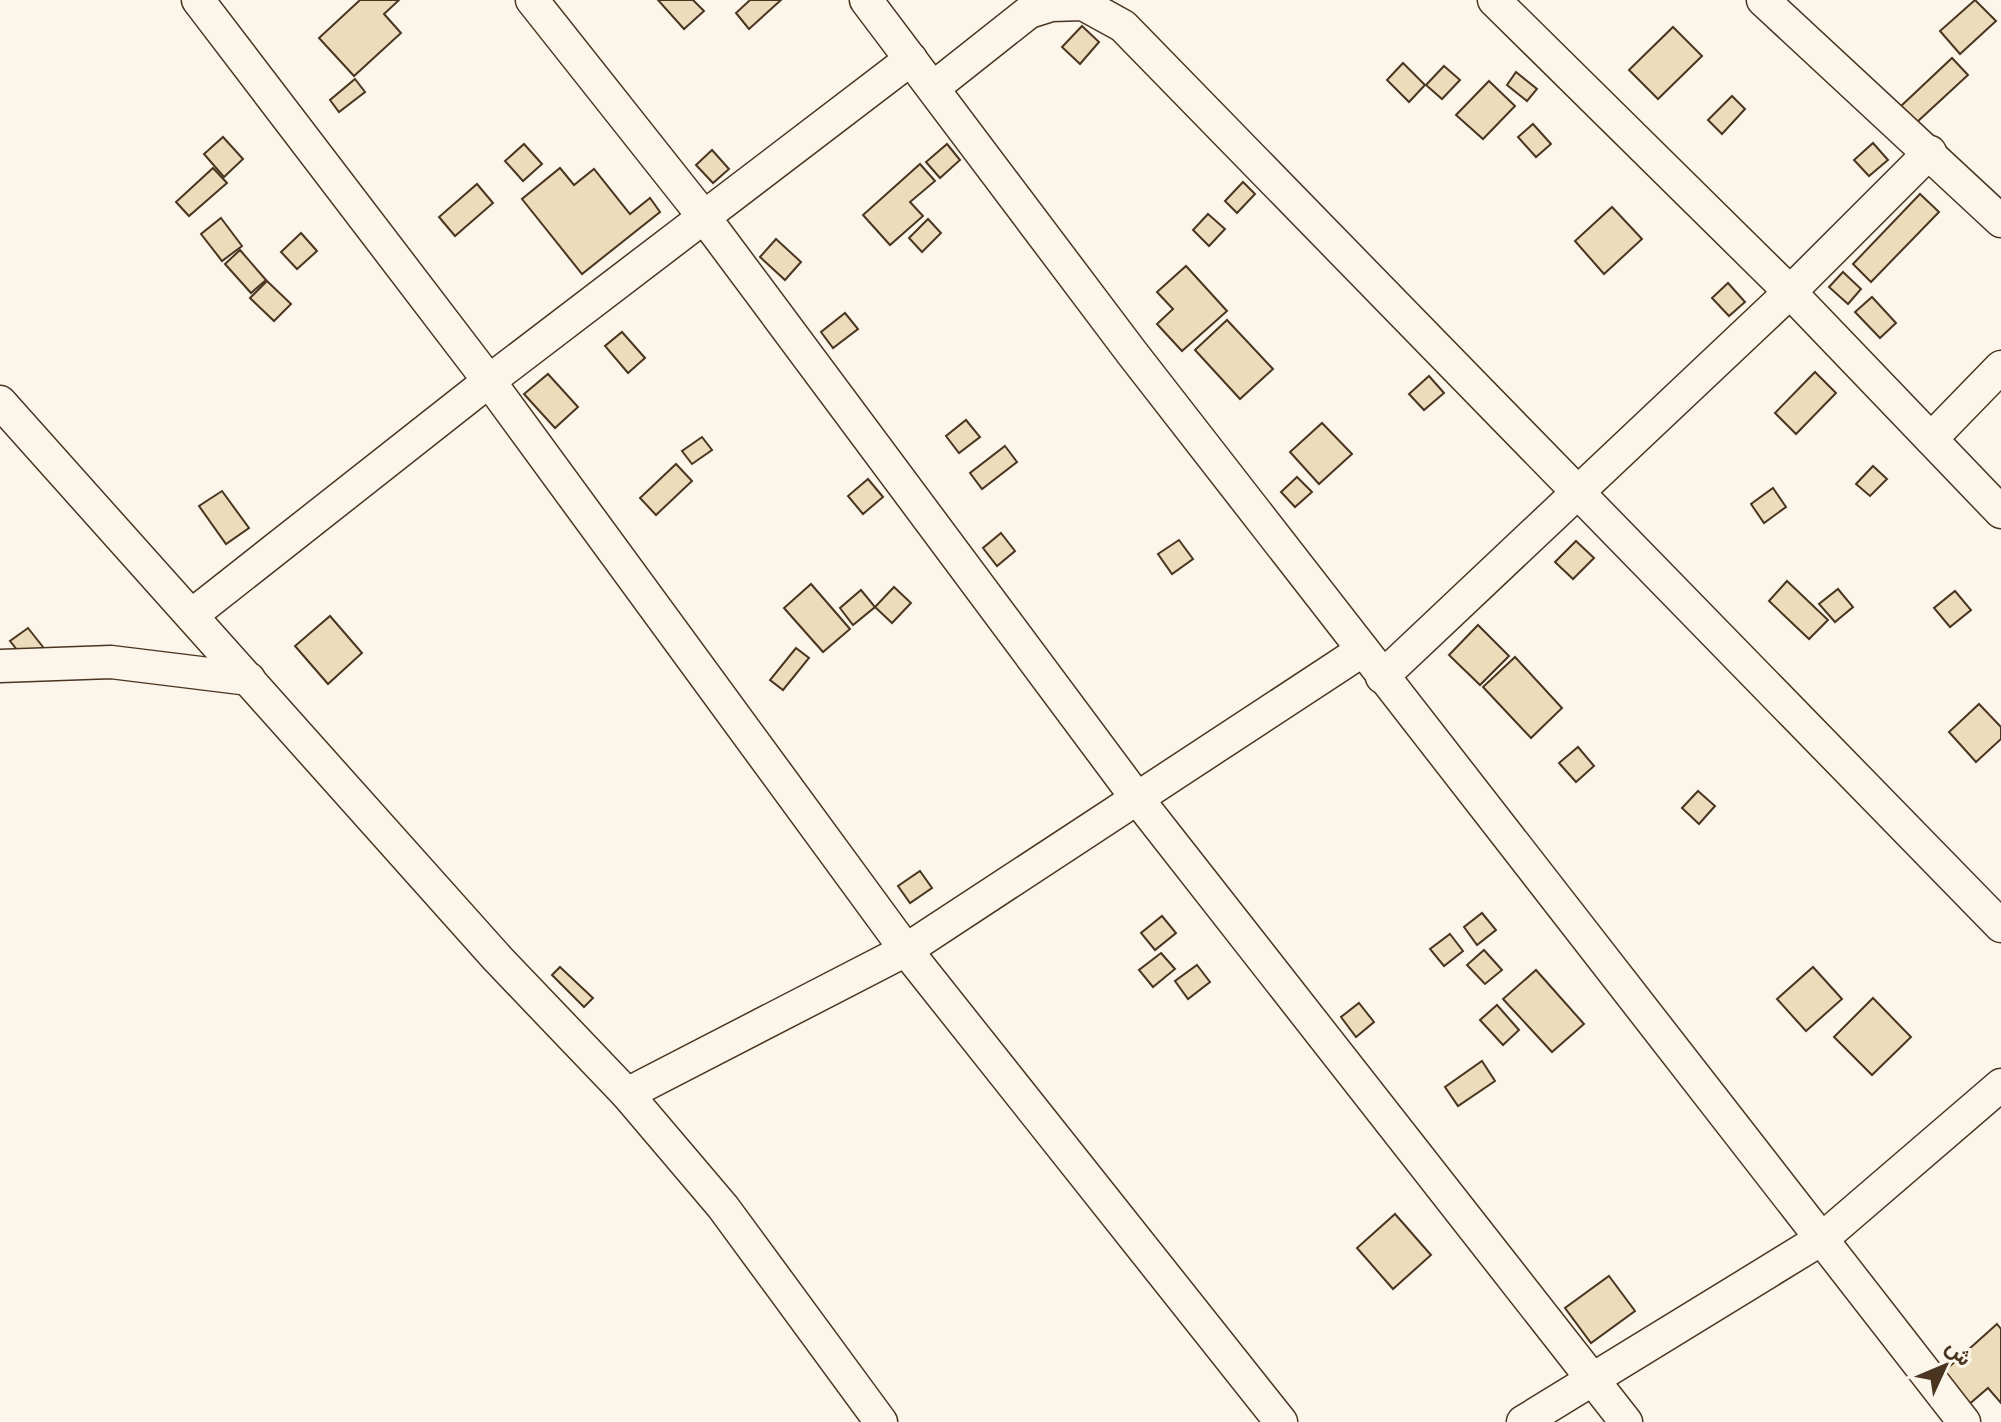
<svg xmlns="http://www.w3.org/2000/svg" width="2001" height="1422" font-family="'PT Sans Narrow',Vazirmatn,sans-serif">
<style>
.building{fill:#ecdcbc;stroke:#4a3520;stroke-width:2}
.lines{fill:none;stroke-linecap:round;stroke-linejoin:round}
.minor-casing{stroke:#4a3520;stroke-width:35}
.minor{stroke:#fbf6e9;stroke-width:32}
</style>
<rect width="100%" height="100%" fill="#fbf6e9"/>
<g class="building">
<polygon points="360,0 399,0 384,14 401,33 354,76 319,38"/>
<polygon points="658,0 693,0 704,11 684,29"/>
<polygon points="750,0 781,0 749,29 736,13"/>
<polygon points="1975,0 1996,21 1960,54 1940,31"/>
<polygon points="1082,26 1099,42 1080,64 1062,47"/>
<polygon points="1673,27 1702,56 1658,99 1629,70"/>
<polygon points="1952,58 1968,75 1917,122 1901,106"/>
<polygon points="1403,63 1425,85 1409,102 1387,80"/>
<polygon points="1444,66 1460,80 1442,99 1426,85"/>
<polygon points="1516,72 1537,89 1527,101 1507,85"/>
<polygon points="355,79 365,92 339,112 330,100"/>
<polygon points="1489,81 1515,106 1483,139 1456,115"/>
<polygon points="1732,96 1745,109 1722,134 1708,120"/>
<polygon points="1533,124 1551,144 1536,157 1518,137"/>
<polygon points="223,137 243,159 224,177 204,154"/>
<polygon points="1873,143 1888,160 1869,176 1854,160"/>
<polygon points="524,144 542,164 523,181 505,161"/>
<polygon points="947,144 960,160 940,178 926,162"/>
<polygon points="712,150 729,169 713,183 696,165"/>
<polygon points="920,164 935,181 910,202 923,216 890,245 863,215"/>
<polygon points="213,168 227,183 189,216 176,202"/>
<polygon points="560,168 574,185 594,169 630,214 650,198 660,212 582,274 522,199"/>
<polygon points="1243,182 1255,194 1237,213 1225,201"/>
<polygon points="477,184 493,203 455,236 439,217"/>
<polygon points="1920,194 1939,212 1871,282 1853,264"/>
<polygon points="1612,207 1642,239 1604,274 1575,241"/>
<polygon points="1208,214 1225,229 1209,246 1193,230"/>
<polygon points="221,218 242,246 222,261 201,234"/>
<polygon points="928,219 941,233 922,252 909,238"/>
<polygon points="301,233 317,251 297,269 281,252"/>
<polygon points="776,239 801,262 785,280 760,257"/>
<polygon points="240,250 266,280 251,293 225,264"/>
<polygon points="1186,266 1227,311 1182,351 1157,324 1173,309 1157,292"/>
<polygon points="1843,272 1861,289 1848,304 1829,287"/>
<polygon points="267,281 291,304 274,321 250,298"/>
<polygon points="1728,283 1745,302 1729,316 1712,298"/>
<polygon points="1872,297 1896,323 1880,338 1855,312"/>
<polygon points="845,313 858,329 833,348 821,332"/>
<polygon points="1227,320 1273,369 1240,399 1195,350"/>
<polygon points="622,332 645,358 628,373 605,346"/>
<polygon points="1815,372 1836,393 1796,434 1775,413"/>
<polygon points="548,374 578,407 555,428 524,394"/>
<polygon points="1429,376 1444,393 1424,410 1409,394"/>
<polygon points="966,420 980,437 959,453 946,436"/>
<polygon points="1322,423 1352,454 1319,484 1290,452"/>
<polygon points="702,437 712,450 692,464 682,451"/>
<polygon points="1005,446 1017,462 982,489 970,473"/>
<polygon points="676,464 692,481 656,515 640,498"/>
<polygon points="1873,466 1887,479 1870,496 1856,484"/>
<polygon points="1297,477 1312,492 1295,507 1281,492"/>
<polygon points="868,479 883,497 863,514 848,496"/>
<polygon points="1773,488 1786,507 1764,523 1751,504"/>
<polygon points="222,491 249,528 226,544 199,506"/>
<polygon points="1001,533 1015,551 997,566 983,548"/>
<polygon points="1179,540 1193,559 1172,574 1158,554"/>
<polygon points="1576,541 1594,558 1573,579 1555,562"/>
<polygon points="1787,581 1828,620 1809,639 1769,601"/>
<polygon points="811,584 850,629 823,652 784,608"/>
<polygon points="894,587 911,603 892,623 875,607"/>
<polygon points="1838,589 1853,607 1835,622 1819,604"/>
<polygon points="861,590 875,607 853,625 840,608"/>
<polygon points="1955,591 1971,610 1950,627 1934,608"/>
<polygon points="330,616 362,653 328,684 295,646"/>
<polygon points="1478,625 1509,656 1480,685 1449,655"/>
<polygon points="28,628 43,647 26,661 10,641"/>
<polygon points="796,648 809,658 783,690 770,680"/>
<polygon points="1515,657 1562,708 1531,738 1483,687"/>
<polygon points="1979,704 2001,727 2001,739 1976,762 1949,732"/>
<polygon points="1578,747 1594,766 1576,782 1559,763"/>
<polygon points="1698,791 1715,806 1699,824 1682,808"/>
<polygon points="920,871 932,888 910,903 898,886"/>
<polygon points="1482,913 1496,930 1477,945 1464,927"/>
<polygon points="1162,916 1176,933 1155,950 1141,933"/>
<polygon points="1450,934 1463,951 1444,966 1430,949"/>
<polygon points="1484,950 1502,970 1485,984 1467,965"/>
<polygon points="1161,953 1175,969 1153,987 1139,970"/>
<polygon points="1197,965 1210,982 1188,999 1175,981"/>
<polygon points="560,967 593,998 584,1007 552,975"/>
<polygon points="1813,967 1842,999 1806,1031 1777,999"/>
<polygon points="1536,970 1584,1024 1552,1052 1503,999"/>
<polygon points="1873,998 1911,1037 1872,1075 1834,1037"/>
<polygon points="1359,1003 1374,1022 1356,1037 1341,1017"/>
<polygon points="1497,1005 1519,1030 1503,1045 1480,1020"/>
<polygon points="1482,1061 1495,1081 1458,1106 1445,1087"/>
<polygon points="1395,1214 1431,1255 1393,1289 1357,1248"/>
<polygon points="1609,1276 1635,1311 1591,1343 1565,1308"/>
<polygon points="1997,1324 2001,1329 2001,1403 1988,1388 1967,1406 1940,1375"/>
</g>
<g class="lines">
<g class="minor-casing">
<g id="minor">
<polyline points="198,0 489,381 906,950 1281,1422"/>
<polyline points="532,0 704,217 1136,797 1626,1422"/>
<polyline points="866,0 1132,353 1964,1422"/>
<polyline points="1494,0 1790,292 2001,512"/>
<polyline points="1763,0 2001,221"/>
<polyline points="933,88 1029,12 1051,5 1083,4 1123,26 2001,926"/>
<polyline points="0,402 498,959 627,1094 723,1207 881,1422"/>
<polyline points="1931,439 2001,367"/>
<polyline points="192,615 489,381 911,59"/>
<polyline points="0,666 111,662 249,679"/>
<polyline points="1382,677 1790,292 1930,152"/>
<polyline points="627,1094 906,950 1363,650"/>
<polyline points="1523,1422 1823,1238 2001,1085"/>
</g>
</g>
<use href="#minor" class="minor"/>
</g>
<g transform="translate(1945 1366) rotate(46)" stroke="#fbf6e9" stroke-width="6" paint-order="stroke">
<path d="M0-6L14 30L0 20L-14 30Z" fill="#4a3520"/>
<text y="-12" font-size="22" font-weight="bold" text-anchor="middle" fill="#4a3520">ش</text>
</g>
</svg>
